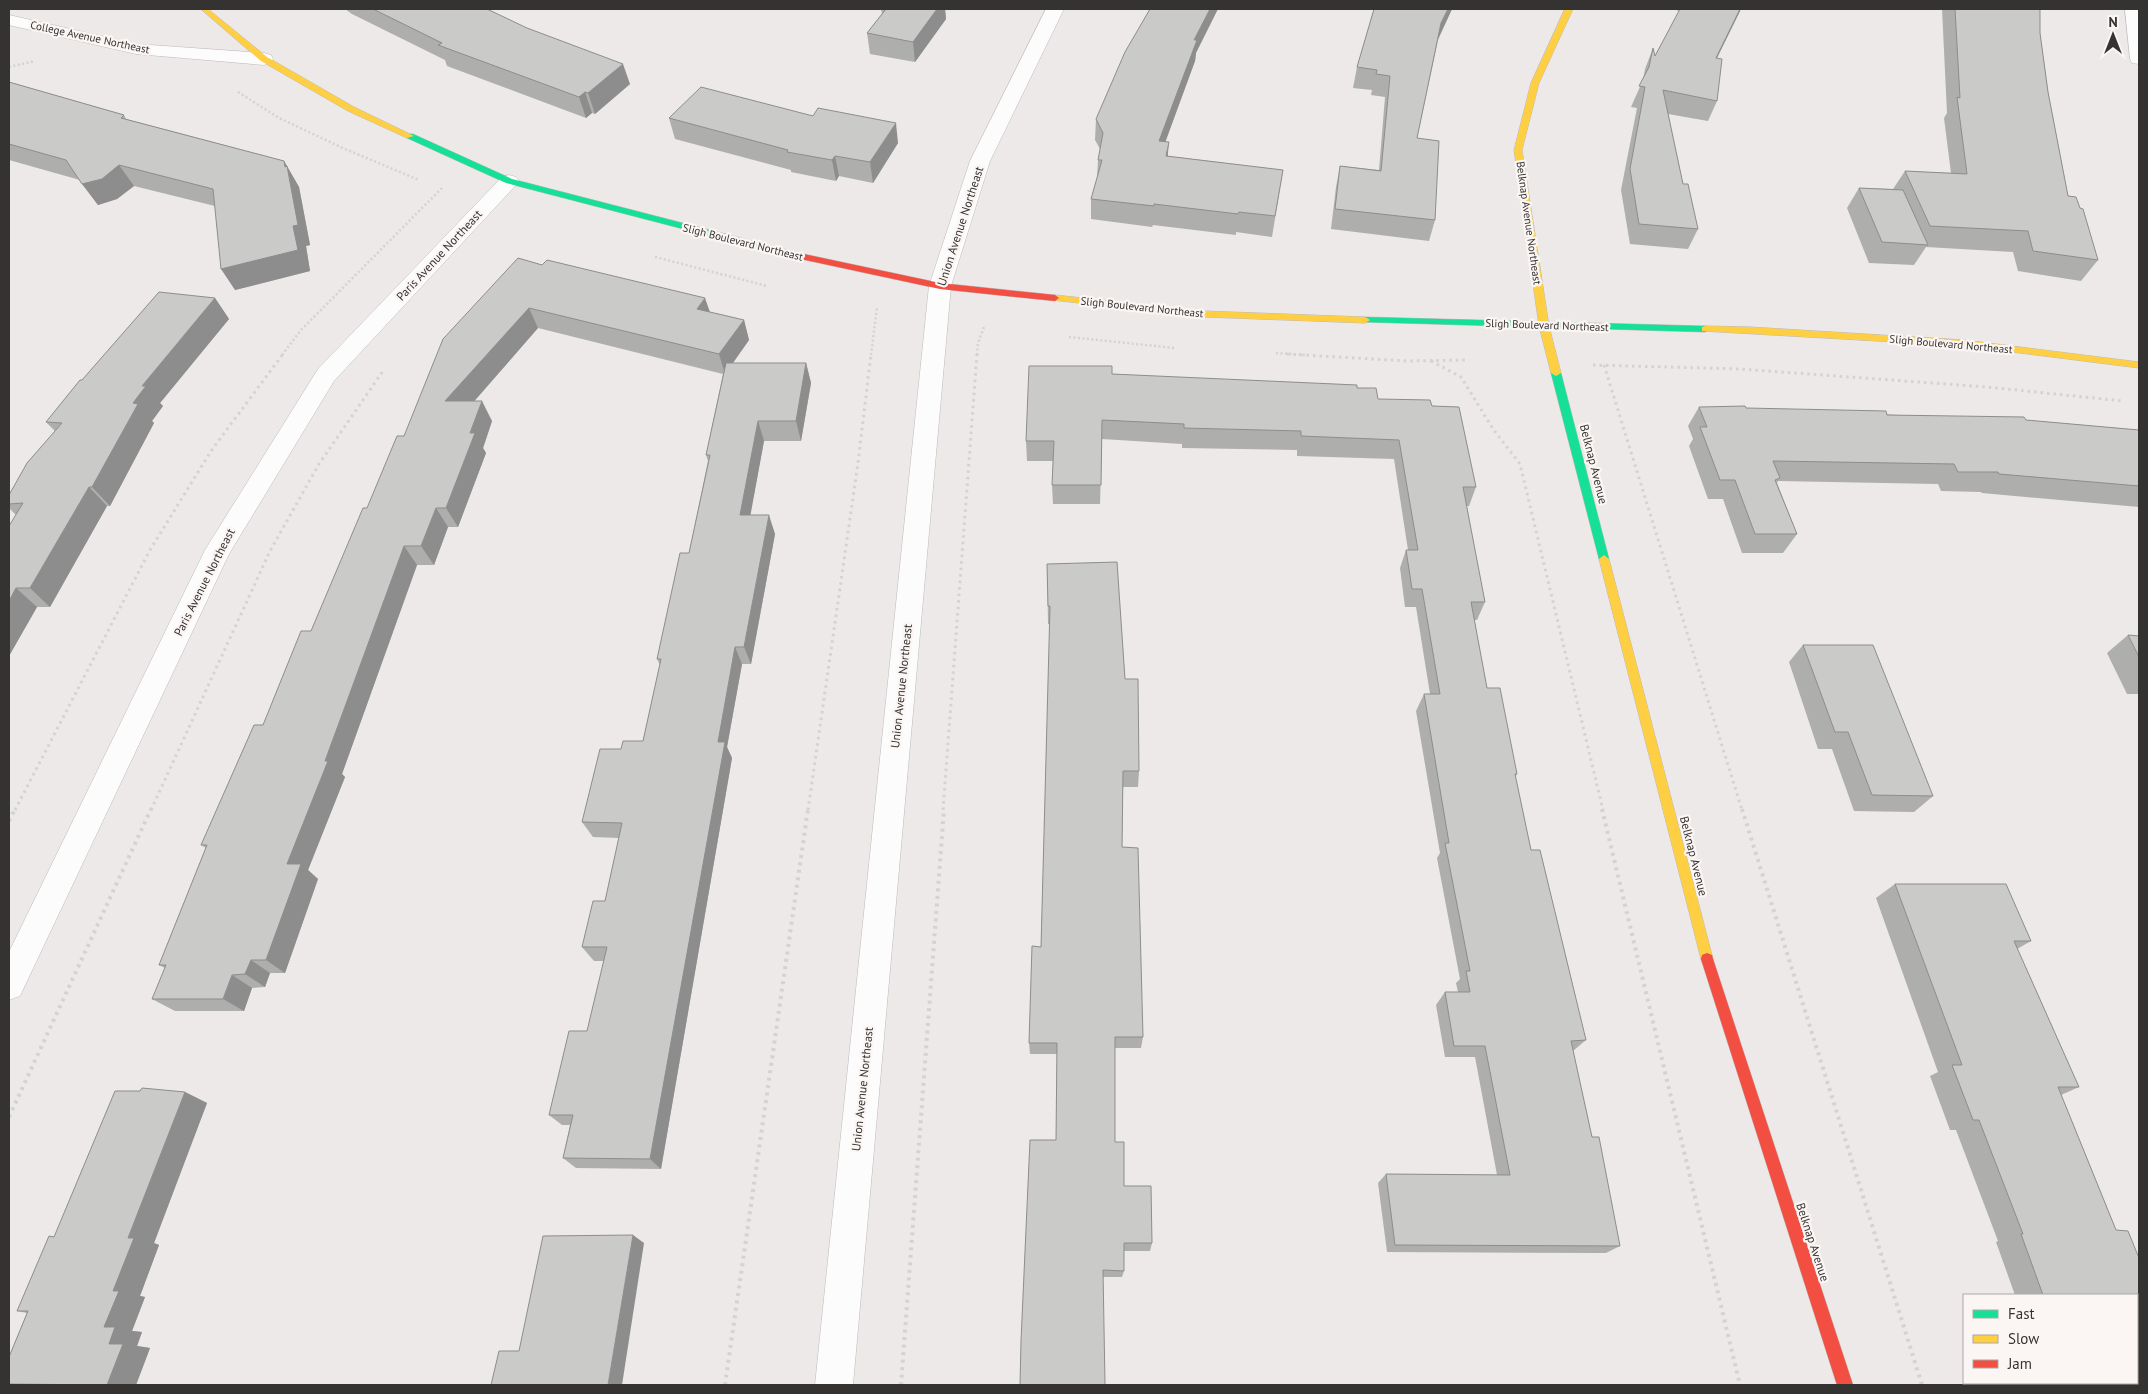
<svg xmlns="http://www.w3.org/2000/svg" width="2148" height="1394" font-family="'PT Sans',sans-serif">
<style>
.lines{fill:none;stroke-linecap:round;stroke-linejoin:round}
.street-casing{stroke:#bdbaba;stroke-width:1}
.fast-casing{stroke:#bdbaba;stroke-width:1}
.slow-casing{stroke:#bdbaba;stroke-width:1}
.jam-casing{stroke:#bdbaba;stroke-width:1}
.path-far2{stroke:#d3d3d3;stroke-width:2.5;stroke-dasharray:2 2.5;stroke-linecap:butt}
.path-far1{stroke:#d3d3d3;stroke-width:3;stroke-dasharray:2.5 4;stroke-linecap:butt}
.path{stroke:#d3d3d3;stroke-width:4;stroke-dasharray:3 4.5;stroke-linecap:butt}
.street{fill:#fcfcfc;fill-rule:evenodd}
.fast{fill:#16e098;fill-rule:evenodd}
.slow{fill:#ffcf43;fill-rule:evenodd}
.jam{fill:#f24e42;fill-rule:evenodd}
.wall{fill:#aeaead}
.shaded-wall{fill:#8d8d8d}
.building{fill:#cacac9;stroke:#8d8d8d}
.labels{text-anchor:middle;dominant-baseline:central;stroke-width:4.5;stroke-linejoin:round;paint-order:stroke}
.far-street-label{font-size:11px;fill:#353332;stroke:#fbf6f4}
.street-label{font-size:12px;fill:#353332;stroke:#fbf6f4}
</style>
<rect width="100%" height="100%" fill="#ece9e8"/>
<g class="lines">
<g class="street-casing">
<g id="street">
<polygon points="1046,9 1064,9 990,161 951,286 853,1385 815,1385 929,286 970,161"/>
<polygon points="2125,9 2139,9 2139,64 2132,63 2130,59"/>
<polygon points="9,15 136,44 264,53 271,55 273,59 271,63 264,65 136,54 9,25"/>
<polygon points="509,175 516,177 519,181 516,185 334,381 229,554 20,996 9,1000 9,952 205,550 318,369 502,177"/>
</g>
</g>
<g class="fast-casing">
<g id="fast">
<polygon points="407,134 413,134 512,179 799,253 803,256 799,259 506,183 407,138"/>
<polygon points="1365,317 1705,326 1710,329 1705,332 1362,322 1360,320"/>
<polygon points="1556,370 1561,373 1609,559 1604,563 1599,559 1551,373"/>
</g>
</g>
<g class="slow-casing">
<g id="slow">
<polygon points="201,9 208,9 267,57 354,107 414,136 407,138 348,111 261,61"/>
<polygon points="1565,9 1573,9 1539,83 1522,150 1549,326 1561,373 1556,376 1551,373 1539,326 1514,150 1531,83"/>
<polygon points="1055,295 1204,311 1365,317 1370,320 1365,323 1204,317 1052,300 1052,296"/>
<polygon points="1705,326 1750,327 1964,340 2139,362 2139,368 1964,346 1702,331 1702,327"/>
<polygon points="1604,555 1609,559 1713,959 1712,963 1707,965 1702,963 1701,959 1599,559"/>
</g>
</g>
<g class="jam-casing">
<g id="jam">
<polygon points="799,253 940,283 1055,295 1059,298 1055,301 940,289 796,258 796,254"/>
<polygon points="1707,953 1712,955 1713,959 1853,1385 1837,1385 1701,959 1702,955"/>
</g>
</g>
<g class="path-far2">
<polyline points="9,67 35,61"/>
<polyline points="238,92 279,118 345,149 419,180"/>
<polyline points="655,257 767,286"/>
<polyline points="1069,337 1175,348"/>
<polyline points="1276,353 1307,355"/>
<polyline points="282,355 301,330 443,187"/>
<polyline points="871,355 877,307"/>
<polyline points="977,355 978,343 984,327"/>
</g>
<g class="path-far1">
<polyline points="1287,354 1407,361 1469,360"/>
<polyline points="1431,361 1461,377 1493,429 1520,464 1603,810"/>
<polyline points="1593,365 1740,369 1987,387 2123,401"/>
<polyline points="1604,365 1742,810"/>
<polyline points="15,810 150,550 211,451 283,354"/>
<polyline points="151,810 270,551 319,464 383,371"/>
<polyline points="808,810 858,463 871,354"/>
<polyline points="943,810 977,354"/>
</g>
<g class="path">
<polyline points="1602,809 1740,1385"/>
<polyline points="1742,809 1922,1385"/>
<polyline points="9,821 15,809"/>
<polyline points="9,1117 151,809"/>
<polyline points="725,1385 808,809"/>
<polyline points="901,1385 944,809"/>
</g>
<use href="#street" class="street"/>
<use href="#fast" class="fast"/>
<use href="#slow" class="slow"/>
<use href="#jam" class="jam"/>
</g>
<g class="wall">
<polygon points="345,9 487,9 630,84 595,114 592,113 586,118 447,66 445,60 352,14"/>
<polygon points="881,9 945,9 946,19 915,62 870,54 867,33 882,14"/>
<polygon points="1374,9 1452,9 1438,40 1417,138 1435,220 1429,241 1331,229 1336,187 1340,166 1379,170 1385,97 1371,95 1372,90 1353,88 1357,67"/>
<polygon points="1673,9 1741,9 1717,58 1717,101 1708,121 1668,114 1683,184 1698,229 1688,249 1630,244 1621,190 1637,108 1631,107 1643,80 1645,69 1653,48 1655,56 1679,11"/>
<polygon points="1942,9 2040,9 2040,33 2048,92 2068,196 2098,260 2081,281 2018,271 2013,252 1926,247 1914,265 1869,263 1847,208 1859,188 1893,189 1905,171 1951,173 1944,118 1947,113"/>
<polygon points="1196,53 1195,61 1165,142 1168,156 1283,170 1272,237 1236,232 1236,235 1153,225 1152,227 1091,219 1091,199 1097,178 1098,160 1100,149 1095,140 1096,119"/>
<polygon points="9,82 124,115 126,119 284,161 299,187 310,245 306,246 310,271 235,290 215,206 134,186 117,199 98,205 80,180 9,160"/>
<polygon points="669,118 898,143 873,183 839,176 836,181 791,172 791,170 675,139"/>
<polygon points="518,258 710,312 744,320 749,340 733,363 806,363 811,383 801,441 764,441 750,515 775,534 751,664 742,664 727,747 732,758 661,1169 576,1168 563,1158 570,1125 562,1125 549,1115 587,1031 604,961 594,961 582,947 605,901 619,838 593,837 582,822 621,749 643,741 660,665 657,659 689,553 708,461 706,455 723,374 538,328 474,401 492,421 483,448 486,453 458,527 448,527 434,565 417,565 342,774 345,777 308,870 318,879 285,973 270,973 265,987 252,988 244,1011 175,1011 152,999 165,968 159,965 206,848 201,845 311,631 367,508 404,436"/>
<polygon points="215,298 229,319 160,403 163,406 152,421 154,423 110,506 107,506 50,607 37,607 9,656 9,526 16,515 9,508 9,495 55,431 46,422 82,380"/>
<polygon points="1112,374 1357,388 1378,399 1432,406 1476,487 1469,506 1466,506 1485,602 1477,620 1474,620 1487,688 1517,774 1515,777 1531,850 1586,1040 1573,1051 1592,1137 1620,1246 1606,1253 1387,1252 1378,1183 1386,1174 1497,1175 1475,1057 1445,1057 1436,1005 1445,992 1458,992 1456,983 1460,979 1437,858 1440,853 1416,711 1424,694 1430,694 1416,607 1405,607 1400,568 1406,550 1408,550 1394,459 1297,456 1297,450 1182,448 1182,444 1102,439 1100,504 1053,504 1052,485 1053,461 1027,461 1026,441"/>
<polygon points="1699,407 2026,420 2139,430 2139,507 1982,493 1981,492 1941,491 1938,484 1778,481 1777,483 1797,534 1783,553 1742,553 1723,499 1708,499 1689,446 1693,439 1688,426"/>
<polygon points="1047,564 1125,679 1139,771 1138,787 1123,787 1122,847 1143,1037 1141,1048 1115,1048 1115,1142 1124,1186 1152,1243 1150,1251 1124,1251 1124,1271 1122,1277 1103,1277 1056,1140 1057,1054 1030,1054 1029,1043 1041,947 1050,624 1048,624"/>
<polygon points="2128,635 2139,636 2139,694 2127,694 2107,653"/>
<polygon points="1803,645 1933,796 1914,812 1854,811 1832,749 1818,749 1789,662"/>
<polygon points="1895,884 2031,941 2017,949 2079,1087 2061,1095 2116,1230 2139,1258 2139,1385 2113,1385 2112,1383 2137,1383 2137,1295 2015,1295 1996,1242 1998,1241 1956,1130 1950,1130 1930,1076 1938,1072 1876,898"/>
<polygon points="185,1092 207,1103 154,1243 159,1245 140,1296 145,1297 132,1331 142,1332 137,1346 150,1348 136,1385 9,1385 9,1357 27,1313 17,1311 54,1237"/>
</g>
<g class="shaded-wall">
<polygon points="934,9 945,9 946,19 915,62 913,42"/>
<polygon points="1210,9 1218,9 1196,53 1195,61 1158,162 1159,141 1194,40"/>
<polygon points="1448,9 1452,9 1436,43 1441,23"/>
<polygon points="1740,9 1741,9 1707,78 1716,58"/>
<polygon points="623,64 630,84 595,114 588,93"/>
<polygon points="585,92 592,113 586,118 579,97"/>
<polygon points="896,123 898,143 873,183 870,162"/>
<polygon points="1169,142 1167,163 1166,156"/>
<polygon points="835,156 839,176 836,181 832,160"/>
<polygon points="284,161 299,187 310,245 306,246 310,271 235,290 221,269 293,226"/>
<polygon points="119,165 134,186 117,199 98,205 82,184"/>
<polygon points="215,298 229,319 160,403 163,406 152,421 154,423 110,506 92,487 142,386"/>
<polygon points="705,298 712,318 697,309"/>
<polygon points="529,308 538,328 457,421 445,401"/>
<polygon points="744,320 749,340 725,374 719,354"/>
<polygon points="806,363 811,383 801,441 796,421"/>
<polygon points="482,401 492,421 483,448 486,453 458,527 446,508 470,433"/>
<polygon points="758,421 764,441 747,534 740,515"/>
<polygon points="89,487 107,506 50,607 30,588"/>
<polygon points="436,508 448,527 434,565 421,546"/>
<polygon points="769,515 775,534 751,664 744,647"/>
<polygon points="404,546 417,565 342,774 345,777 308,870 318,879 285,973 266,960 287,864"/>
<polygon points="16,588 37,607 9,656 9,601"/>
<polygon points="735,647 742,664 727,747 732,758 661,1169 650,1159 718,742"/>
<polygon points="251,960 270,973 265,987 245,974"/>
<polygon points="232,975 252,988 244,1011 223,999"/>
<polygon points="185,1092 207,1103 154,1243 159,1245 140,1296 145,1297 132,1331 142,1332 137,1346 150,1348 136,1385 107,1385 109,1344 104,1327 113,1291 128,1238"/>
<polygon points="633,1235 644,1243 622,1385 608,1385"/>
</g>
<g class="building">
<polygon points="373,9 487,9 527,28 623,64 588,93 585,92 579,97 438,45 442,43"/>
<polygon points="886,9 937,9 913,42 867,33"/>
<polygon points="1150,9 1210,9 1194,40 1197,40 1159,141 1169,142 1166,156 1283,170 1275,216 1239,212 1238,214 1154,204 1154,206 1091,199 1102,160 1098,160 1103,133 1096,119 1125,52"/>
<polygon points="1374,9 1448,9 1441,23 1417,138 1439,141 1435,220 1335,209 1340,166 1381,171 1390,76 1376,74 1377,70 1357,67"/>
<polygon points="1680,9 1740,9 1716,58 1722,59 1717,101 1663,90 1683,184 1688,184 1698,229 1639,224 1630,169 1645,87 1639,86 1649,67 1653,48 1655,56"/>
<polygon points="1955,9 2040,9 2040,33 2048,92 2068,196 2076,197 2080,208 2083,209 2098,260 2033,251 2028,231 1930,226 1905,171 1967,174 1957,97 1960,98"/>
<polygon points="9,82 124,115 121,118 284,161 285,167 287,166 298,225 293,226 298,250 221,269 213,189 119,165 102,179 82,184 66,160 9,144"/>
<polygon points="701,87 813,116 818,108 896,123 870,162 835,156 832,160 787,152 788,150 669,118"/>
<polygon points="1859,188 1903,190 1928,245 1882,242"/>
<polygon points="518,258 542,265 547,260 705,298 697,309 744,320 719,354 529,308 445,401 482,401 470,433 475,433 446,508 436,508 421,546 404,546 325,761 328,761 287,864 301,864 266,960 251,960 245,974 232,975 223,999 152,999 166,965 159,965 207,845 201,845 254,725 263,725 301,631 311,631 363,508 367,508 397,436 404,436 443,339"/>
<polygon points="159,292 215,298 142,386 146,386 133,403 138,404 92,487 89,487 30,588 16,588 9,601 9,526 23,503 9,504 9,495 27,463 62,423 46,422 80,380 82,380"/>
<polygon points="726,363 806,363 796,421 758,421 740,515 769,515 744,647 735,647 718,742 725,742 650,1159 563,1158 573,1115 549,1115 569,1031 587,1031 607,947 582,947 593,901 605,901 622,823 582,822 600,749 621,749 623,741 643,741 661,659 657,659 680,553 689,553 710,455 706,455"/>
<polygon points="1029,366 1112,366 1112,374 1357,385 1357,388 1376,388 1378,399 1430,400 1432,406 1459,407 1476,487 1463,487 1485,602 1471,602 1487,688 1500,688 1517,774 1515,774 1531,850 1540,850 1586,1040 1571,1041 1592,1137 1599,1137 1620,1246 1395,1245 1386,1174 1510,1175 1485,1046 1454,1046 1445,992 1470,992 1466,971 1470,971 1445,843 1449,843 1424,694 1440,694 1422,589 1412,589 1406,550 1418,550 1399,440 1301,436 1301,431 1184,428 1184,424 1102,420 1101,485 1052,485 1054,441 1026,441"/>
<polygon points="1745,406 1746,408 1886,411 1887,415 2024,417 2026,420 2139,430 2139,486 1999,474 1998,472 1958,472 1954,464 1773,461 1780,478 1775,480 1797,534 1755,534 1735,480 1720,480 1700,427 1707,427 1699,407"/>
<polygon points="1117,562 1125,679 1138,679 1139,771 1123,771 1122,847 1138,848 1143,1037 1115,1037 1115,1142 1124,1142 1124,1186 1151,1186 1152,1243 1124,1243 1124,1271 1103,1270 1105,1385 1020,1385 1021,1341 1030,1140 1056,1140 1057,1043 1029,1043 1032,946 1041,947 1050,606 1048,606 1047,564"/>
<polygon points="2128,635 2139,636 2139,657"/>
<polygon points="1803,645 1873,645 1933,796 1872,795 1848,732 1835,732"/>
<polygon points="1895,884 2006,884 2031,941 2014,941 2079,1087 2058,1087 2116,1230 2128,1231 2139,1258 2139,1371 2137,1364 2137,1295 2043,1295 2021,1234 2023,1234 1979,1120 1973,1120 1952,1065 1962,1065"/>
<polygon points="142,1088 185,1092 128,1238 134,1238 113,1291 119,1291 104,1327 115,1327 109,1344 123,1344 107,1385 9,1384 9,1357 28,1311 17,1311 49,1236 54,1237 115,1091 140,1091"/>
<polygon points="633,1235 608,1385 491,1385 499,1351 519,1351 543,1236"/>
</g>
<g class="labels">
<g class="far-street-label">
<text transform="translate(90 37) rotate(12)">College Avenue Northeast</text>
<text transform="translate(1529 223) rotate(82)">Belknap Avenue Northeast</text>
<text transform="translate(743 242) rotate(14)">Sligh Boulevard Northeast</text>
<text transform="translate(1142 307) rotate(6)">Sligh Boulevard Northeast</text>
<text transform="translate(1547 325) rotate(2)">Sligh Boulevard Northeast</text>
<text transform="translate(1951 344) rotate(5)">Sligh Boulevard Northeast</text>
</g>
<g class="street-label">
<text transform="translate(960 226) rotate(-72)">Union Avenue Northeast</text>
<text transform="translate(439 255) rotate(-47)">Paris Avenue Northeast</text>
<text transform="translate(1594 464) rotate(76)">Belknap Avenue</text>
<text transform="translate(204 582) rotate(-63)">Paris Avenue Northeast</text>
<text transform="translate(901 686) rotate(-84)">Union Avenue Northeast</text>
<text transform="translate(1694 856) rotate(76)">Belknap Avenue</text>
<text transform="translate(862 1089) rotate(-84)">Union Avenue Northeast</text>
<text transform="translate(1813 1242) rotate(72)">Belknap Avenue</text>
</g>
</g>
<rect width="2148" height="1394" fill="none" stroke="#353332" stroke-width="20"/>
<rect x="1963" y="1294" width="175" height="90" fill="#fbf6f4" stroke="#aca8a6"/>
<rect x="1973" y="1310" width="25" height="8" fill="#16e098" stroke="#aca8a6"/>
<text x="2008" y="1319" font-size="15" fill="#353332">Fast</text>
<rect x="1973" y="1335" width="25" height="8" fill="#ffcf43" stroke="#aca8a6"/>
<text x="2008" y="1344" font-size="15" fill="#353332">Slow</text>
<rect x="1973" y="1360" width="25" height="8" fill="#f24e42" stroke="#aca8a6"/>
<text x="2008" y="1369" font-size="15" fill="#353332">Jam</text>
<g transform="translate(2113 35)" stroke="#fbf6f4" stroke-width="4" paint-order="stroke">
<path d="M0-4L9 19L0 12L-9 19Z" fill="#353332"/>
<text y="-8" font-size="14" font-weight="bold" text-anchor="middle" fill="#353332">N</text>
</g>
</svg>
